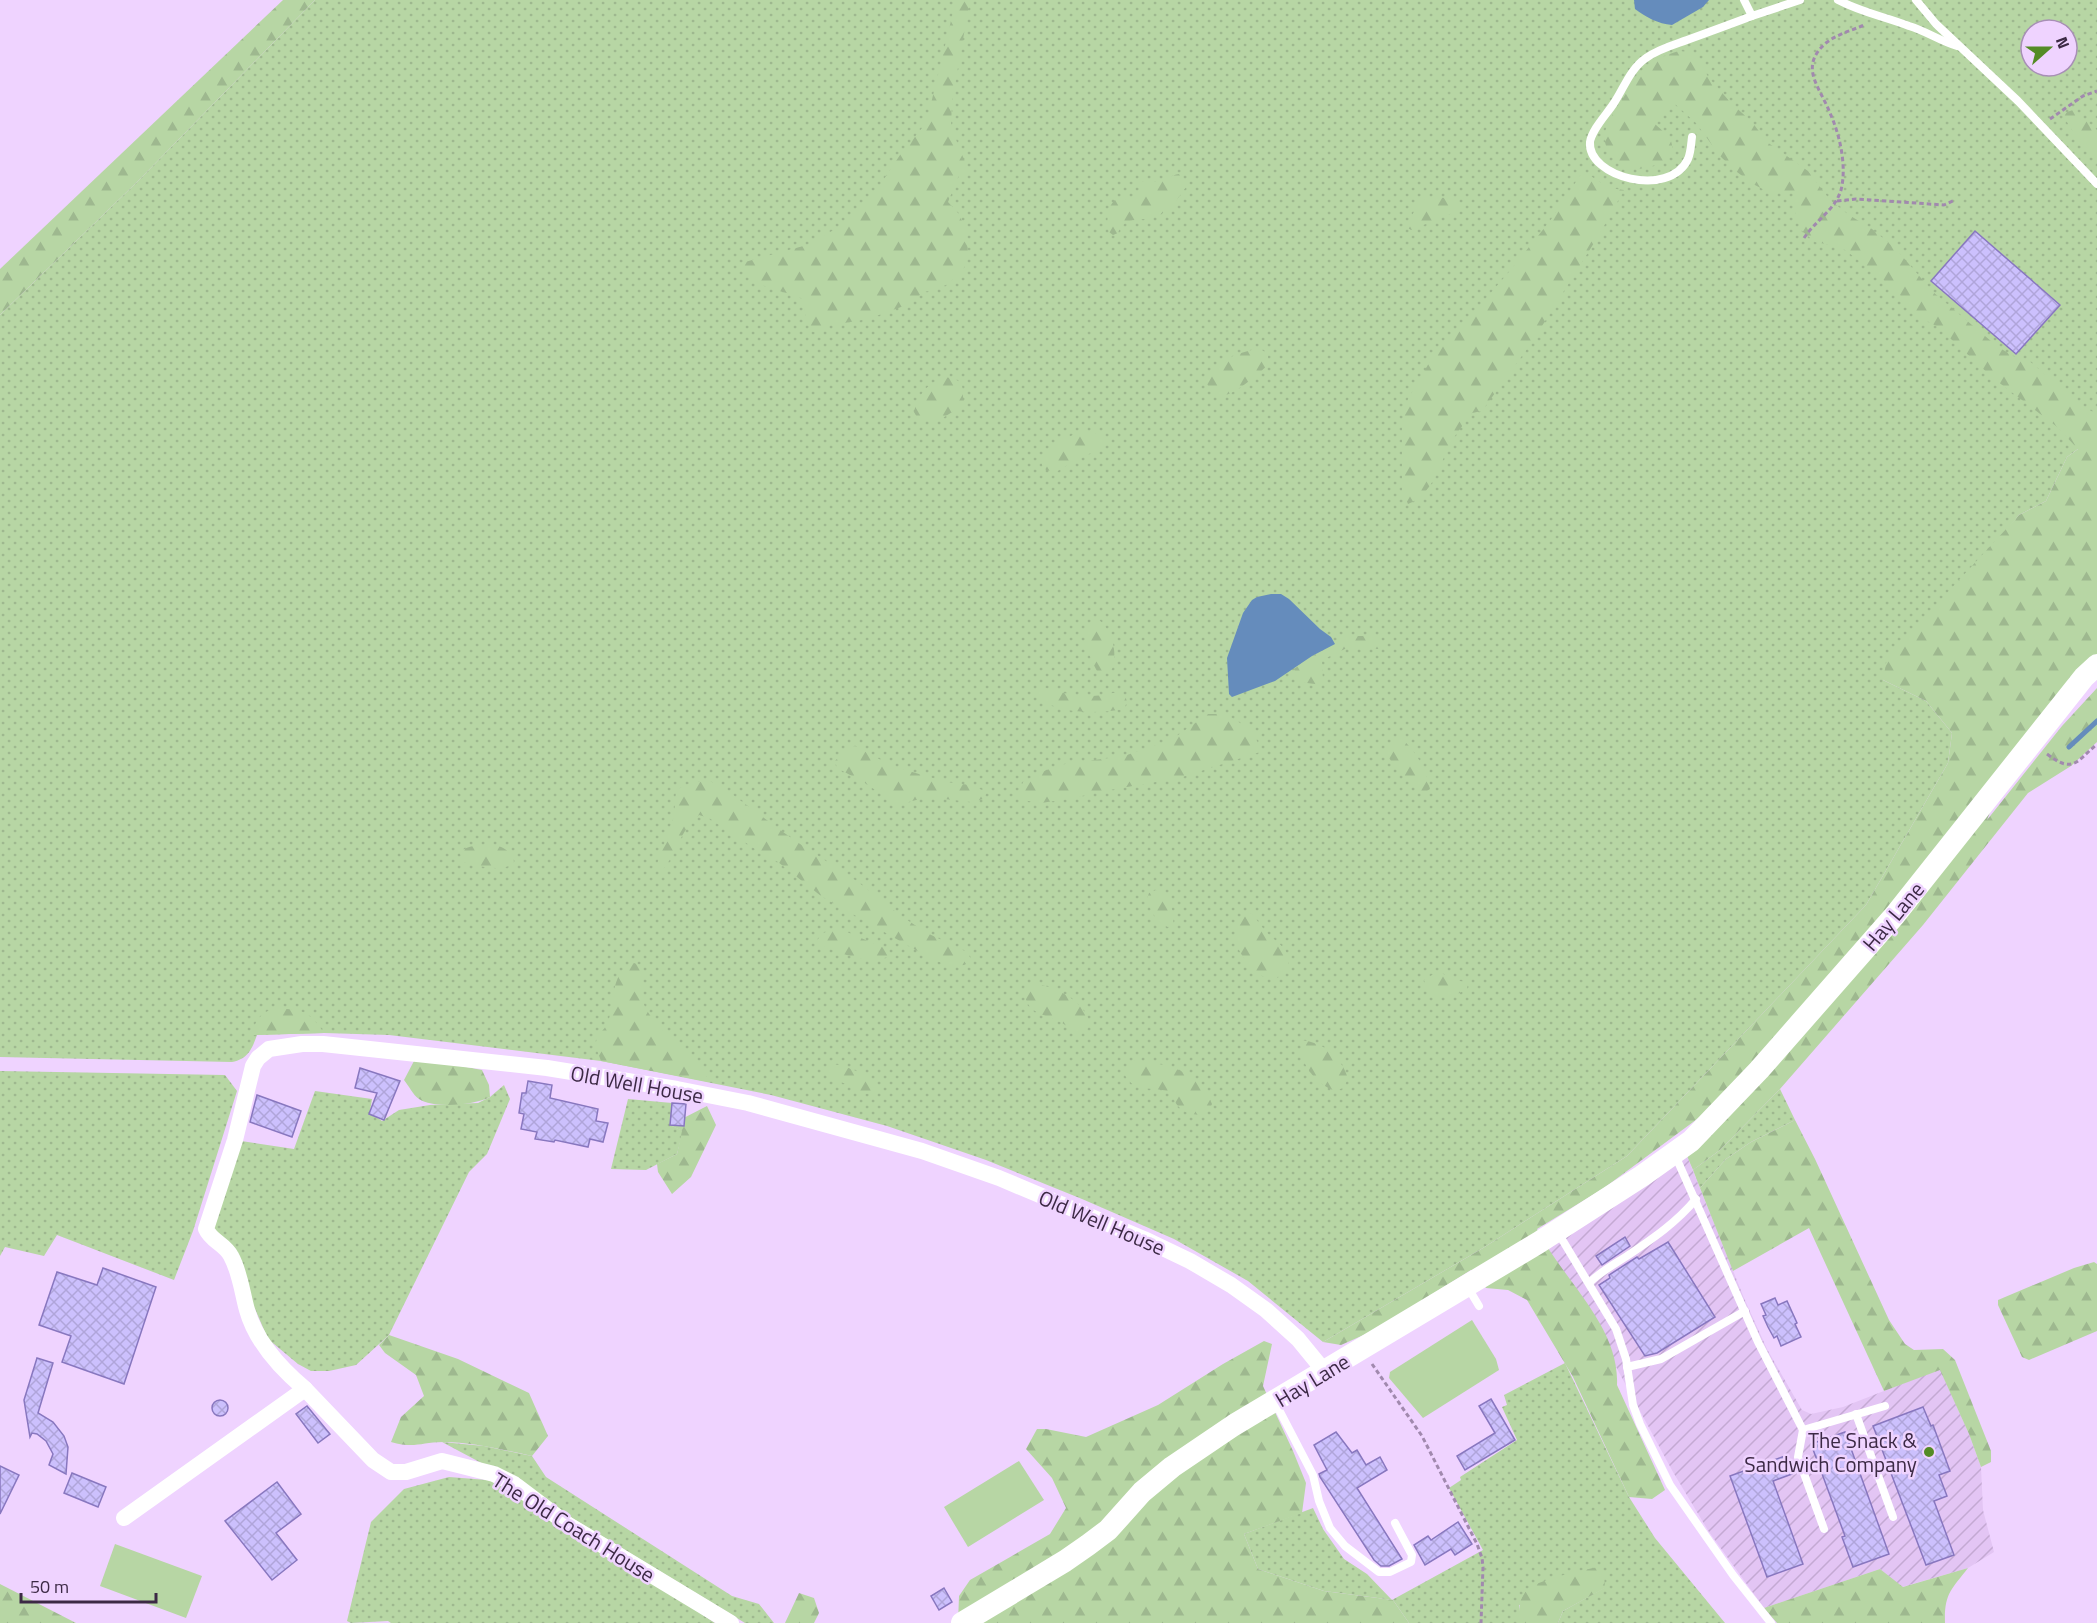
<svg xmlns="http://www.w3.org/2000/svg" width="2097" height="1623" font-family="'Titillium Web',sans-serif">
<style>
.industrial{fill:url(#industrial-furrows)}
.grass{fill:url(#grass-dots);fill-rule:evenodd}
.forest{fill:url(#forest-firs)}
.pitch{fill:#b7d6a4}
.water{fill:#658cbc}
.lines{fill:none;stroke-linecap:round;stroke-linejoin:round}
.stream{stroke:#658cbc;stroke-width:5}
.building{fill:url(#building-cross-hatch);stroke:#8877bf;stroke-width:1.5}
.path{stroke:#a189ae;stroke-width:3;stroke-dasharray:4.5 3;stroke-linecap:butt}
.lane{stroke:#fff;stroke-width:8}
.street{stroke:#fff;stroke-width:16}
.secondary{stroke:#fff;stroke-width:22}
.poi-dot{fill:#548b26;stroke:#efd3ff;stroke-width:2}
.labels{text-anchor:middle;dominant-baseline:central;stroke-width:5;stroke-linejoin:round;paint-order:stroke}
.street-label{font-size:21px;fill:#3c2945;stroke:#efd3ff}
.poi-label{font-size:21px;fill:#3c2945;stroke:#efd3ff;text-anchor:end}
</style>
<defs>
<pattern id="industrial-furrows" width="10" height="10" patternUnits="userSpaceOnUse" patternTransform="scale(1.5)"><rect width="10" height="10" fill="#e3c5f4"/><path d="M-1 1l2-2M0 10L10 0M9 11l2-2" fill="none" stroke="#c4a9d3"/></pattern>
<pattern id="grass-dots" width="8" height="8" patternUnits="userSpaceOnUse" patternTransform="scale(1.5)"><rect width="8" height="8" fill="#b7d6a4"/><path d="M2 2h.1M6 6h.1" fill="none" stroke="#9eb88f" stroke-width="1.8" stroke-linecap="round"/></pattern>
<pattern id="forest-firs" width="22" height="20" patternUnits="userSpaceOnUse" patternTransform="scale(1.5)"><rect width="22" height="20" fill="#b7d6a4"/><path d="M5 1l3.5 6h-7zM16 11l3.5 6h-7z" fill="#9eb88f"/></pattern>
<pattern id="building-cross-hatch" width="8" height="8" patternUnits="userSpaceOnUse" patternTransform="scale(1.5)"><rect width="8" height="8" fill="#ccc0fd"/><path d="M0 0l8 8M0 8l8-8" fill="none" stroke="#b0a5da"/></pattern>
</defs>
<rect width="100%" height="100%" fill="#efd3ff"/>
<polygon class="industrial" points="1687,1156 1744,1298 1767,1349 1802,1410 1811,1414 1843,1407 1940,1369 1969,1434 1981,1467 1983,1510 1994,1552 1968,1568 1902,1587 1880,1569 1764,1608 1709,1532 1673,1472 1596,1330 1546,1247"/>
<g class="grass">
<path d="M315 0H2097V435L2067 457 2046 501 2019 515 1883 680 1926 701 1952 733 1948 763 1866 905 1627 1156 1483 1248 1323 1342 1248 1281 1174 1239 1082 1199 986 1160 887 1126 771 1095 601 1061 389 1035 324 1033 257 1035C252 1049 248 1059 232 1062L0 1057V315L138 181ZM2031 30H2067V66H2031Z"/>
<polygon points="0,1071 225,1075 237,1091 193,1231 174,1280 57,1235 44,1256 5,1247 0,1256"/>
<polygon points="504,1085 510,1099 487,1154 469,1172 389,1335 356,1365 329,1371 311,1371 298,1364 268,1339 255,1309 208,1223 235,1140 294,1149 315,1091 372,1099 370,1112 382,1121 399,1110 430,1105 478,1103 490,1097"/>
<polygon points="1780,1089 1795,1120 1751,1142 1726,1159 1700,1188 1693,1170 1720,1150"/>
<polygon points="628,1099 672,1103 670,1125 683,1131 677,1154 646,1170 611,1169"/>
<polygon points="1565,1363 1629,1497 1655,1538 1725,1623 1558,1623 1563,1611 1604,1588 1519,1605 1519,1623 1409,1623 1393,1600 1324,1591 1258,1569 1244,1534 1313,1508 1323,1529 1344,1559 1367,1574 1392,1600 1483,1550 1449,1488 1461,1480 1460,1477 1517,1440 1502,1407 1507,1405 1504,1395"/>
<polygon points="442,1442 484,1446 532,1456 546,1477 732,1596 759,1604 774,1623 745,1623 564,1513 519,1483"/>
<polygon points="449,1477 500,1481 715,1623 391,1623 388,1621 351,1623 347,1621 371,1522 404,1489"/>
</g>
<g class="forest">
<polygon points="283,0 315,0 138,181 0,315 0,269"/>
<path d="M956 0H970L952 101 951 127 969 172 959 175 948 202 958 213 967 231 968 258 963 270 948 284 935 290 923 292 916 299 901 307 868 319 826 326 813 332 807 323 803 299C784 289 753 290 743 267L745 262 807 245 839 227 859 210 874 194 900 155 922 128 928 116Z"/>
<path d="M1679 51 1689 52 1696 57 1709 78 1731 103 1752 122 1767 142 1808 171 1830 200 1849 215 1872 229 1896 249 1933 292 1998 347 2015 357 2027 359 2082 406 2097 414V680L2066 688 2010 762 1987 820 2062 726 2097 688V742L2071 766 2028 793 1923 925 1780 1089 1720 1150 1693 1170 1687 1156 1708 1111 1604 1188 1537 1229C1562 1279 1620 1326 1617 1385L1665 1490 1652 1499 1629 1497 1573 1377 1527 1300 1508 1290 1486 1288 1471 1270 1375 1330 1341 1345 1323 1342 1483 1248 1627 1156 1866 905 1948 763 1952 733 1926 701 1883 680 1887 658 2019 515 2046 501 2067 457 2078 449 2056 426 1993 378 1938 327 1914 314 1901 296 1879 276 1845 250 1831 245 1815 242 1802 231 1793 206 1795 193 1777 190 1776 196 1753 184 1737 172 1720 156 1696 123 1675 104C1665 107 1657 113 1655 124 1661 130 1671 136 1672 145 1675 161 1650 168 1638 169 1620 169 1601 150 1605 132 1608 121 1615 110 1622 100 1637 76 1651 58 1679 51Z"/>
<polygon points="2073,110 2097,130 2097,160 2080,142 2063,116 2067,112"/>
<path d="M1583 171 1609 188 1624 190 1599 235 1532 342 1482 411 1472 413C1465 423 1456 433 1450 444 1439 466 1433 494 1408 504L1402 490V424L1408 399 1436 351 1475 311 1508 273 1550 221Z"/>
<path d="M1179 174 1186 187C1179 197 1171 209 1159 215 1145 223 1124 214 1118 233L1113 235 1109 232C1106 219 1107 204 1119 197 1136 204 1138 196 1141 182 1147 180 1152 182 1158 182 1165 181 1171 175 1179 174Z"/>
<path d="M1427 198C1439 198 1452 195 1460 206L1455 212 1411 230 1408 228 1407 225 1419 202Z"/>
<path d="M1255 349 1262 350 1268 354V365C1258 374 1233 397 1219 396 1212 395 1209 387 1206 382L1208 377 1234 355Z"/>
<path d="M945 377C970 381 959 388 965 404L941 419H918L914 412C919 393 927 384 945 377Z"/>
<path d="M1080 432C1091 432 1104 432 1107 445L1071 463 1056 472 1046 470 1042 465C1043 446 1066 438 1080 432Z"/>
<path d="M1098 619C1112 631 1118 651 1112 669L1106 672 1097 671C1089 656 1081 637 1090 622Z"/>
<polygon points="1358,636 1378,636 1385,644 1378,649 1349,647 1322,660 1323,685 1299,682 1294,669 1312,656 1335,644 1335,641 1343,637"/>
<path d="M1040 686C1056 692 1074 696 1092 696 1107 696 1107 690 1125 695L1127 702 1124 709C1095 714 1064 714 1038 699L1035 690Z"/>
<path d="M1224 714C1241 723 1258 731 1260 752L1179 778 1098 792 1074 798 1041 803 1022 800 1019 792 1023 782 1044 771 1065 764 1124 756 1171 740 1208 714Z"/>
<path d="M1400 737C1416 751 1426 768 1430 789L1424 793C1411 787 1390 763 1385 750L1389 744Z"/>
<polygon points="855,746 892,766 946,782 970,785 987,792 983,799 971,802 927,797 905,803 894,803 865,783 837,768 835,761 845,750"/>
<path d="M710 781 733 795 794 840 858 882 901 916 927 933 967 952 972 961 964 965 949 966 928 957 821 896 778 862 764 855 709 818 699 815C680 830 677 853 662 871H657V864L674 816 676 791C687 782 696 782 710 781Z"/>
<path d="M490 844C502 846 510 850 514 861L513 864C498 872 479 866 463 862L460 853C468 844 479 846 490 844Z"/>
<path d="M1156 890C1169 894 1175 912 1173 925L1168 927C1156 923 1151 911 1147 899L1149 893Z"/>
<path d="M1252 913C1256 919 1261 926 1266 932 1274 940 1284 945 1288 956 1289 961 1289 964 1286 969 1271 998 1235 955 1235 936 1235 927 1239 921 1243 915Z"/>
<path d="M840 929 889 950 890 956C865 966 843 953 819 945L817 941C822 931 829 930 840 929Z"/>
<path d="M634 963 640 965C645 979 639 994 645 1007 653 1022 666 1036 679 1047 690 1057 704 1067 709 1082L601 1061C599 1055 596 1049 596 1042 597 1034 605 1030 608 1022 615 1002 610 971 634 963Z"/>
<path d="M1442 973 1452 980 1468 982 1467 989C1453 997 1444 998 1429 994L1424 980 1432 975Z"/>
<path d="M1032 983C1056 987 1085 1000 1090 1025L1084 1033C1074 1032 1067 1025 1058 1021 1039 1012 1023 1012 1025 986Z"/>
<path d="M274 1008C301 1010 308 1009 324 1033L252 1035C255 1020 260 1014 274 1008Z"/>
<path d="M1301 1040C1324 1043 1341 1056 1348 1079L1343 1088 1335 1091C1314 1083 1299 1063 1301 1040Z"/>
<path d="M1136 1060C1169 1065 1199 1070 1212 1104 1207 1118 1188 1117 1178 1106 1175 1103 1173 1097 1172 1093 1152 1084 1133 1096 1123 1071L1129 1064Z"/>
<path d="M414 1061H435L482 1070 489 1085 490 1097C475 1105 434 1109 419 1099 413 1095 409 1086 404 1080Z"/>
<path d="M833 1064C846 1066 871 1075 879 1086L878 1090C859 1099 861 1090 846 1084 837 1080 831 1082 825 1073L826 1067Z"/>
<polygon points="707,1106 716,1125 691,1177 672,1194 658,1172 657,1164 677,1154 682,1131 670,1125"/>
<polygon points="1795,1120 1815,1159 1889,1320 1905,1344 1914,1350 1943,1349 1955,1360 1991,1451 1991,1462 1981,1467 1969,1434 1940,1370 1884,1391 1809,1228 1733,1271 1700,1188 1726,1159 1751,1142"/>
<polygon points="2094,1262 2097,1264 2097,1331 2029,1360 2022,1357 1998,1305 1998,1300 2074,1268"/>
<path d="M389 1335 458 1359 529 1393 548 1436 532 1456C503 1450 472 1442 443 1442 421 1442 415 1449 391 1442L401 1417 424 1396 416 1375 385 1353 379 1345Z"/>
<polygon points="1264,1341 1272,1344 1263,1386 1293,1451 1306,1483 1302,1513 1244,1534 1258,1569 1324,1591 1393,1600 1409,1623 958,1623 959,1596 970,1580 1050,1534 1066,1508 1052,1478 1026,1449 1037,1429 1046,1429 1086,1437 1158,1405 1223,1364"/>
<path d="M1598 1567 1604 1574 1605 1588 1563 1611 1558 1623H1519C1519 1611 1518 1601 1526 1591 1535 1580 1583 1570 1598 1567Z"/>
<path d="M1968 1568C1951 1590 1944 1594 1945 1623H1777L1764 1608 1880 1569 1903 1587Z"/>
<polygon points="0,1584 76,1623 0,1623"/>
<polygon points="799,1593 814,1598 819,1613 814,1623 785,1623"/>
</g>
<g class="pitch">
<polygon points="1472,1320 1496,1359 1499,1370 1423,1418 1389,1378 1390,1372"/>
<polygon points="1019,1461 1044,1500 968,1547 944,1507"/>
<polygon points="115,1544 202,1576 186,1618 100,1586"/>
</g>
<g class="water">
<path d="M1634 0H1709L1703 7 1672 25C1658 24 1646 17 1635 9Z"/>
<polygon points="1271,594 1281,594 1289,599 1320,629 1331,637 1335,644 1312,656 1275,681 1232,697 1229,694 1227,658 1243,613 1252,600 1257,597"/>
</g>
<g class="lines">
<polyline class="stream" points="2069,747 2097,721"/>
</g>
<g class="building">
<polygon points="1975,231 2060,305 2016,354 1931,281"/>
<polygon points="360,1068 400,1081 384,1120 369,1114 377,1093 355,1088"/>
<polygon points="528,1081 552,1085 550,1098 598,1109 596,1121 608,1123 603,1142 590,1139 588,1147 555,1140 554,1142 535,1139 537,1132 521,1129 524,1114 519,1113 522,1093 526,1093"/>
<polygon points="257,1095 301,1111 292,1137 250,1122"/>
<polygon points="672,1103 686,1104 684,1126 670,1125"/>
<polygon points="1625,1237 1630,1246 1602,1265 1596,1256"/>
<polygon points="1668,1242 1715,1317 1657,1353 1645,1356 1599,1285 1610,1278 1609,1275 1637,1257 1639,1259"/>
<polygon points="103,1268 156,1287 124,1384 62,1362 71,1336 39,1325 57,1272 97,1285"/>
<polygon points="1775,1298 1778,1305 1787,1301 1797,1323 1795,1324 1801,1337 1781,1346 1777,1336 1774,1338 1768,1327 1763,1316 1766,1315 1761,1304"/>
<polygon points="37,1358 53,1363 38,1413 53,1422 64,1436 68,1447 66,1474 49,1465 53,1454 46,1441 37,1434 32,1433 30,1437 24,1400"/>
<polygon points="1491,1399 1515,1440 1465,1470 1457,1456 1495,1433 1479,1406"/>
<circle cx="220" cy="1408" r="8"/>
<polygon points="307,1406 330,1434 318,1443 296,1414"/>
<polygon points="1923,1407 1931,1426 1933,1425 1950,1471 1939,1475 1947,1496 1934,1501 1954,1555 1926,1565 1873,1426"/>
<polygon points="1336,1432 1352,1453 1357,1450 1366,1465 1380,1457 1387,1470 1357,1488 1402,1559 1389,1566 1381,1566 1374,1560 1320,1477 1319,1474 1327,1470 1314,1445"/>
<polygon points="1845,1432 1889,1554 1853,1567 1842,1537 1845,1536 1811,1444"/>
<polygon points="1785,1456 1792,1474 1773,1481 1803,1564 1767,1577 1730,1476"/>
<polygon points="0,1466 19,1475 0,1514"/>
<polygon points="72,1473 106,1487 98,1507 64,1493"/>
<polygon points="277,1482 301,1514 276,1533 297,1560 272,1580 225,1521"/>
<polygon points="1458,1522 1472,1544 1455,1555 1451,1549 1425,1565 1414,1545 1428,1536 1431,1540"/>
<polygon points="944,1588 952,1602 939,1610 931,1596"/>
</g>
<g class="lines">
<g class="path">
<polyline points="2050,119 2083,96 2097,91"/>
<polyline points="1837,201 1856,199 1944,205 1955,200"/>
<path d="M1804 238C1815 221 1835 210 1841 190 1847 167 1840 135 1830 113 1820 87 1798 67 1826 43 1837 34 1851 31 1864 25"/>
<path d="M2047 754C2073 774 2076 762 2097 744"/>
<polyline points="1372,1364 1422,1436 1477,1544 1482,1558 1483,1567 1481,1623"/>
</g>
<g class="lane">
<polyline points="1744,0 1752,16 1800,0"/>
<path d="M1838 0C1863 13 1883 16 1909 26 1926 31 1940 41 1957 46"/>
<polyline points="1916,0 1936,24 2018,101 2097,184"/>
<path d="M1692 137C1691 144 1691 152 1688 159 1669 199 1587 177 1590 142 1592 129 1607 114 1614 103 1624 88 1630 69 1646 58 1658 49 1673 45 1687 40 1709 32 1731 24 1752 16"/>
<polyline points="1675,1155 1758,1342 1803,1430 1885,1406"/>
<polyline points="1557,1231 1616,1329 1626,1359 1633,1405 1640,1424 1670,1485 1733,1575 1771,1623"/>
<path d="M1589 1283C1600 1272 1613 1265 1627 1256 1652 1239 1676 1223 1696 1199"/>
<polyline points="1467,1286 1479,1306"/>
<polyline points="1627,1367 1661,1359 1745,1311"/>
<polyline points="1275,1402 1313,1475 1319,1501 1330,1528 1345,1546 1379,1572 1390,1572 1411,1562 1412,1555 1395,1523"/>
<polyline points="1856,1414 1893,1517"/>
<polyline points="1803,1430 1798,1457 1824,1529"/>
</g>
<g class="street">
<path d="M305 1389C280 1368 256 1342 247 1310 242 1292 240 1272 231 1256 225 1244 211 1241 206 1229L235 1140 253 1066 258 1058 269 1049 302 1044H323L547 1068 677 1089 748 1103 922 1151 999 1178 1144 1239 1190 1261 1231 1285 1266 1310 1298 1339 1325 1372"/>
<polyline points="124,1518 305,1389 373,1460 391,1472 406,1472 442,1461 494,1474 514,1484 567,1524 731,1623"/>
</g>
<polyline class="secondary" points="962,1623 1065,1561 1088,1545 1108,1530 1142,1492 1172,1467 1234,1425 1538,1243 1642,1176 1691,1141 1759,1070 1895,915 2084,677 2097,665"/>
</g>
<circle class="poi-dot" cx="1929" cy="1452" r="6"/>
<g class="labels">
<g class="street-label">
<text transform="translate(1893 916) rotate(-50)">Hay Lane</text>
<text transform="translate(637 1084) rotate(10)">Old Well House</text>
<text transform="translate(1102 1222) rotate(23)">Old Well House</text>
<text transform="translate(1312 1380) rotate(-31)">Hay Lane</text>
<text transform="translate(574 1527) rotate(32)">The Old Coach House</text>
</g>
<g class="poi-label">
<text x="1917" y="1440">The Snack &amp;<tspan x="1917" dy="24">Sandwich Company</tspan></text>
</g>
</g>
<g transform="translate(2049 48) rotate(69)"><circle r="28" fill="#efd3ff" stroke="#a78fb5" stroke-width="1.5"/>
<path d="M0-4.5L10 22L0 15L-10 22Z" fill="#548b26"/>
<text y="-9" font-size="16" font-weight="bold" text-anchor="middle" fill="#3c2945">N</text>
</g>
<path d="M21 1593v9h135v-9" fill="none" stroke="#3c2945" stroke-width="3"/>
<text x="30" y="1593" font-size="18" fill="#3c2945" stroke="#efd3ff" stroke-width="4.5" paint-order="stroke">50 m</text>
</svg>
